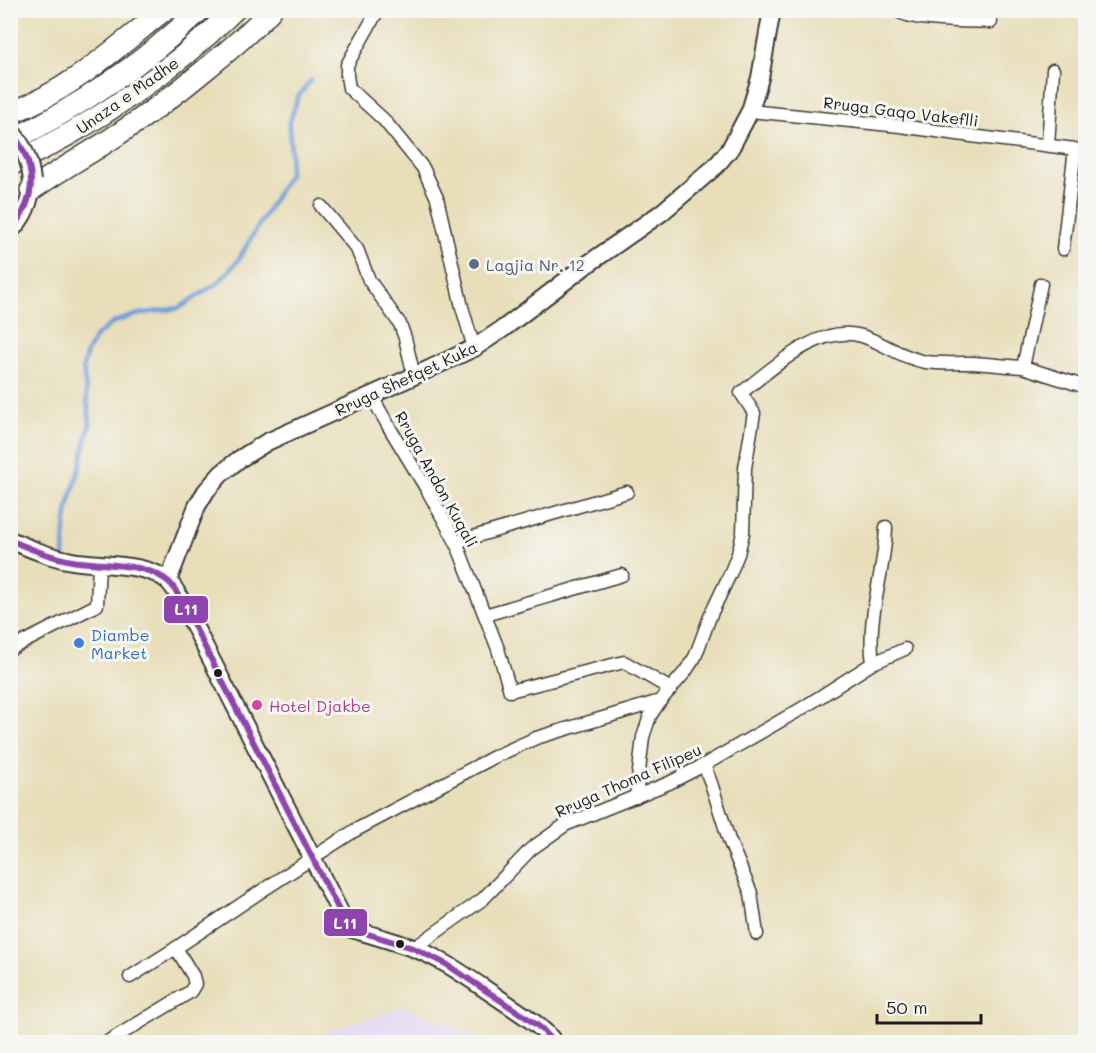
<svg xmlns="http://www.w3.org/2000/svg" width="1096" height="1053" font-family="Mali,sans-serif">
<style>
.built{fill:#e1d4f4}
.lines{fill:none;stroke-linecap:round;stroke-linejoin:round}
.stream{stroke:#6f9ed8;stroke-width:4.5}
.street-casing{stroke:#3b3934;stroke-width:15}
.secondary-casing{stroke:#3b3934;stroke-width:20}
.highway-casing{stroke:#3b3934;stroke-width:24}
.street{stroke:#fff;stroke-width:12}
.secondary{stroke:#fff;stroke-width:16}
.highway{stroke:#fff;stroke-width:21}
.secondary-bridge-casing{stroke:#3b3934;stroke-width:20;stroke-linecap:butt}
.secondary-bridge{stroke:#fff;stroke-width:16}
.bus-1-casing{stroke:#f6f6f2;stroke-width:10}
.bus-1{stroke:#8e44ad;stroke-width:6}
.service-dot{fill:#5c6f8a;stroke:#f6f6f2;stroke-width:2}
.shop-dot{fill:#3f7fe0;stroke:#f6f6f2;stroke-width:2}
.bus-dot{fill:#1c1c1c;stroke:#f6f6f2;stroke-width:2}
.hotel-dot{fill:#d1479c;stroke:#f6f6f2;stroke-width:2}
.labels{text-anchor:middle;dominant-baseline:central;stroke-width:6;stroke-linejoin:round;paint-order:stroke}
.street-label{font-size:16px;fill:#1c1c1c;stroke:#f6f6f2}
.service-label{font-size:16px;fill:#4e5e75;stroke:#f6f6f2;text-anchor:start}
.shop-label{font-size:16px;fill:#366cbe;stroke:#f6f6f2;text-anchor:start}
.hotel-label{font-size:16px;fill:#b23c85;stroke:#f6f6f2;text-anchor:start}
.line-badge{stroke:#f6f6f2;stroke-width:2}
.badge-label{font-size:16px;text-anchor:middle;font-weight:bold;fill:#fff}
</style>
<rect width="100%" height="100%" fill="#f6f6f2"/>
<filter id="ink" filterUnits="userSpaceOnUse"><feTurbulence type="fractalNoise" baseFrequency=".0167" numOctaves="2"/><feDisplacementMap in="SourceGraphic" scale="12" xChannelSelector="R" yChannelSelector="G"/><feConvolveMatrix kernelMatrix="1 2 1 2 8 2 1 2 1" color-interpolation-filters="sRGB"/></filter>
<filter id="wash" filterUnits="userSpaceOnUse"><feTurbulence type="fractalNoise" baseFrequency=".008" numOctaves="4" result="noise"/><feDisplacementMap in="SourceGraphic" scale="24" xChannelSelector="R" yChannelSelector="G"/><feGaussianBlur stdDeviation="1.35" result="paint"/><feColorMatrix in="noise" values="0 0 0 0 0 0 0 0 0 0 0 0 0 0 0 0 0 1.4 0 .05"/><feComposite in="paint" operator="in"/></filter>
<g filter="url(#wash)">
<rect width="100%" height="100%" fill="#e8deba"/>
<polygon class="built" points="402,1007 475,1037 481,1042 302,1042 350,1024 375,1017"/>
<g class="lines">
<polyline class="stream" points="64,556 65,528 68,507 80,467 90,423 83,367 87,352 96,336 114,322 139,314 179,308 218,283 237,262 289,174 291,152 289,124 298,97 311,80"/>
</g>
</g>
<g filter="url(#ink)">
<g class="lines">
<g class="street-casing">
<g id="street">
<polyline points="378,10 347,65 347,76 349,88 384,120 423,168 437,198 462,307 474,348"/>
<path d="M896 10C913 22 969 21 991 22"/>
<polyline points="750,111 900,126 979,137 1075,149 1063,249"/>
<polyline points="1048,145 1053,70"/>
<polyline points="321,206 357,249 369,280 400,324 405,338 414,376"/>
<polyline points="1041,284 1023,367 1086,387"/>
<polyline points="371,395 389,427 429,493 456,542 498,649 510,691 624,662 671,689"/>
<polyline points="456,542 627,492"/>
<polyline points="485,615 622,575"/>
<polyline points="10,649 97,605 99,565"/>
<path d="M873 663C866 616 885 573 886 527"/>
<polyline points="704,765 711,783 729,840 751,893 757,934"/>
<path d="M636 797 643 737 650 716 660 701 685 672 695 657 711 614 730 574 738 554 743 533 745 468 754 413 741 393C772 369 819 323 862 336 884 343 902 358 926 362 941 364 957 363 972 363 989 364 1006 366 1023 367"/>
<polyline points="414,948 483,899 531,849 565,825 669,783 704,765 801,709 873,663 905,649"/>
<polyline points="130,977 176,948"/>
<polyline points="110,1042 109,1041 190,992 195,984 193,976 176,948 263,890 354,831 496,756 536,738 660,701"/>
</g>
</g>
<g class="secondary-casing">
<g id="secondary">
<path d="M10 231C24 218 31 200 32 181"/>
<path d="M10 540C31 549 50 557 72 561 100 566 148 562 169 582 175 588 178 595 182 602L346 924 352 929C372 935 393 941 413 948 443 959 470 979 497 997 517 1011 539 1023 554 1042"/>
<polyline points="168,581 197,506 206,491 221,474 238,460 267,442 414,376 474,348 504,328 585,266 661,213 716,166 730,149 750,111 760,78 772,10"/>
</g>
</g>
<g class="highway-casing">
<g id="highway">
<path d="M10 113C68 92 116 48 164 10"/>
<path d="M10 141C79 107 144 63 200 10"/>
<path d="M10 165C94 125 168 75 234 10"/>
<path d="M31 190C59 170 89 154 117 135 148 115 177 93 206 69 228 51 251 32 271 10"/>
</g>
</g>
<use href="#street" class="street"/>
<use href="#secondary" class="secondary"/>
<use href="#highway" class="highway"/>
<g class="secondary-bridge-casing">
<path id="secondary-bridge" d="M10 130C24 145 30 161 32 181"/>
</g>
<use href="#secondary-bridge" class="secondary-bridge"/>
<g class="bus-1-casing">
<g id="bus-1">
<path d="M10 131C37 163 39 198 10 230"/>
<path d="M10 540C30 549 50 557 72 561 101 566 146 561 170 583 175 588 178 595 182 602L346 924 352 929 413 948 446 964 527 1018 542 1029 554 1042"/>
</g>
</g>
<use href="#bus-1" class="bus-1"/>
</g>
</g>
<circle class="service-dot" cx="474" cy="264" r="6"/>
<circle class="shop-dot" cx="79" cy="643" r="6"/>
<g class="bus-dot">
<circle cx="218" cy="673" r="5"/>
<circle cx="400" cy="944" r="5"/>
</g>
<circle class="hotel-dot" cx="257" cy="705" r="6"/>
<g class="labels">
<g class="street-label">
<text transform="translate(127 95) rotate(-35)">Unaza e Madhe</text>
<text transform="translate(901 111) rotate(7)">Rruga Gaqo Vakeflli</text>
<text transform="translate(406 378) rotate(-25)">Rruga Shefqet Kuka</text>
<text transform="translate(437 479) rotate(61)">Rruga Andon Kuqali</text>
<text transform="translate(628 780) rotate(-24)">Rruga Thoma Filipeu</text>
</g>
<g class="service-label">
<text x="486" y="264">Lagjia Nr. 12</text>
</g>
<g class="shop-label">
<text x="91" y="634">Diambe<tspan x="91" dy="18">Market</tspan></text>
</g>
<g class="hotel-label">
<text x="269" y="705">Hotel Djakbe</text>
</g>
</g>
<g class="line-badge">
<rect x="163" y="595" width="46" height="29" rx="6" fill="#8e44ad"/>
<rect x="323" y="908" width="45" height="29" rx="6" fill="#8e44ad"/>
</g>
<g class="badge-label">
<text x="186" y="615">L11</text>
<text x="345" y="929">L11</text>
</g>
<rect width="1096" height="1053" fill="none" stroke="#f6f6f2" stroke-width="36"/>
<path d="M877 1014v9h104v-9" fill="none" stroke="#1c1c1c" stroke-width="3"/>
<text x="886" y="1014" font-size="18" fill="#1c1c1c" stroke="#f6f6f2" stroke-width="4.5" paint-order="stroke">50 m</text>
</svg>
